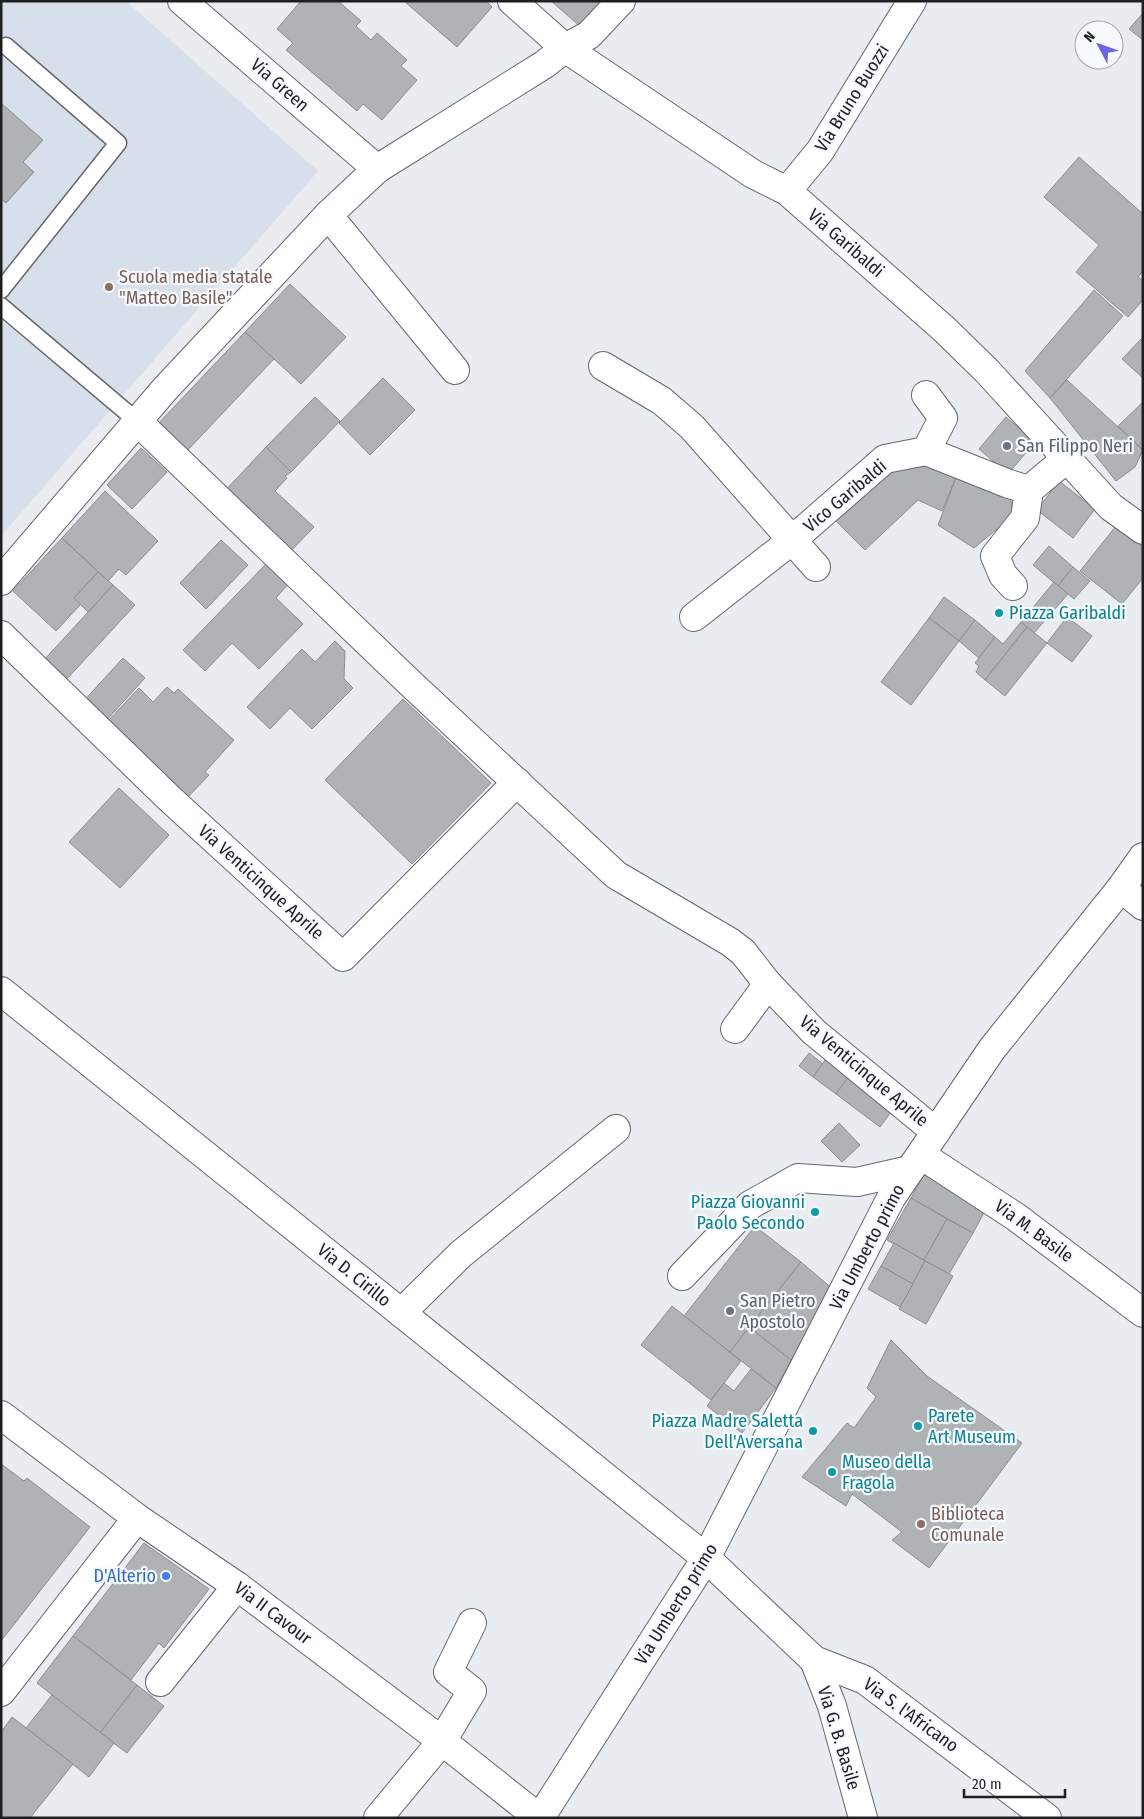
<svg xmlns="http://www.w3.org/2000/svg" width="1144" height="1819" font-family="'Fira Sans Condensed',sans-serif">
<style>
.built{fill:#d7e0ea}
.building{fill:#afb3b6;stroke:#8a8e91}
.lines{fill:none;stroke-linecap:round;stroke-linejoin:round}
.service-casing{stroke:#64676b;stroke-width:19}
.minor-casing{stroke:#64676b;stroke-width:30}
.service{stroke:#fff;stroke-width:16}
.minor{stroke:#fff;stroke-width:28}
.education-dot{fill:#8d6e63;stroke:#f6fafe;stroke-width:2}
.worship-dot{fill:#6b7280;stroke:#f6fafe;stroke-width:2}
.culture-dot{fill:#0f9aa8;stroke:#f6fafe;stroke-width:2}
.shop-dot{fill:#3f7fe0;stroke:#f6fafe;stroke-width:2}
.labels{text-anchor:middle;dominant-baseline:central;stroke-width:4.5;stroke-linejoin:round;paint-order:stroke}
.street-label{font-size:18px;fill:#1d1f20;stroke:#f6fafe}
.education-label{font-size:18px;fill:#785e54;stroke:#f6fafe;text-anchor:start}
.worship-label{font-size:18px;fill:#5b616d;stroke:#f6fafe;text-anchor:start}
.culture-label{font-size:18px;fill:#0d838f;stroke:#f6fafe;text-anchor:start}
.shop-label{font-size:18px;fill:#366cbe;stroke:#f6fafe;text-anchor:end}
</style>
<rect width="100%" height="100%" fill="#e9edf1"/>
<polygon class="built" points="1,1 126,1 318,171 1,536"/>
<g class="building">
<polygon points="301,1 338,1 361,21 356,26 371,40 377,33 407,60 401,66 417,80 382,120 363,104 357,111 286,50 293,43 277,29"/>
<polygon points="404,1 486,1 492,7 457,47"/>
<polygon points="551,1 603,1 581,27"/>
<polygon points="1143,13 1143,40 1129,29"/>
<polygon points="1,103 43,140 23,162 34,172 6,203 1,199"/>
<polygon points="1079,157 1143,214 1143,270 1138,277 1143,281 1143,300 1128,317 1076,272 1099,245 1044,197"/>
<polygon points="290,284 346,337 301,384 245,332"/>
<polygon points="1094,290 1123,316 1050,398 1025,371"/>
<polygon points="245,332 274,359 184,454 155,427"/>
<polygon points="1143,337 1143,378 1122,359"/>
<polygon points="383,378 415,410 370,455 339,423"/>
<polygon points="1067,380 1143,450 1135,467 1116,481 1050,398"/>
<polygon points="315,397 340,421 291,472 266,447"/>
<polygon points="1143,402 1143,450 1118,426"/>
<polygon points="1006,417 1035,442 1008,474 979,449"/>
<polygon points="266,447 291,472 285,476 287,478 275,491 314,527 287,555 222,494"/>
<polygon points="141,448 167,472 132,509 107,485"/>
<polygon points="919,462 957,475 942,511 918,500 865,550 833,518 899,465"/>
<polygon points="957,475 1009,493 1014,515 974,548 938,525"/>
<polygon points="1059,481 1095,509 1073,538 1037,510"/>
<polygon points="105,491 158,541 126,575 119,569 108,581 62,538"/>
<polygon points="1116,526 1143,547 1143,578 1122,604 1080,571"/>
<polygon points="62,538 98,572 74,598 81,604 56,631 13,591"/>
<polygon points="221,540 248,565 206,609 180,583"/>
<polygon points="1049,546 1073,567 1058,586 1033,565"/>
<polygon points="267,563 289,583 276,598 303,624 259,669 232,643 205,671 183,650"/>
<polygon points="1073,567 1090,581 1074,599 1058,586"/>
<polygon points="98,572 113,585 88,612 74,598"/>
<polygon points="1054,582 1068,594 1034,633 1021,622"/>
<polygon points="113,585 135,605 65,681 43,661"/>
<polygon points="944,597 975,620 959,641 929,618"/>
<polygon points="1067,617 1092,636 1072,662 1047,643"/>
<polygon points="929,618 959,641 911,705 881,682"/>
<polygon points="975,620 995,637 979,658 959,641"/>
<polygon points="1021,622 1027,627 985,680 976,672 979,666 975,663 995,637 1003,644"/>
<polygon points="1027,627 1047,643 1005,696 985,680"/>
<polygon points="335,641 345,651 344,679 353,688 312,729 290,708 270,729 247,707 302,649 315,662"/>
<polygon points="123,658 145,678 103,724 81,704"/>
<polygon points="167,687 174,693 178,689 234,740 205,772 209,775 187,798 106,723 139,688 153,702"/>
<polygon points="403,699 491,783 412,864 325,780"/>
<polygon points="119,788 169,835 120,888 69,842"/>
<polygon points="809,1053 823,1064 813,1077 799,1066"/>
<polygon points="826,1059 849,1076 836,1094 813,1077"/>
<polygon points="849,1076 893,1109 880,1127 836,1094"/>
<polygon points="839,1123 860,1145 842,1162 821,1141"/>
<polygon points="924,1174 986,1209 973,1233 911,1198"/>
<polygon points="911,1198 947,1219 924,1260 887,1240"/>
<polygon points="947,1219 973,1233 949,1274 924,1260"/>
<polygon points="755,1226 801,1262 730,1352 684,1316"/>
<polygon points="894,1243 925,1261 913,1284 881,1266"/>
<polygon points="925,1261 953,1276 926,1324 899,1309"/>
<polygon points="801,1262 834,1290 791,1360 749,1327"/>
<polygon points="881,1266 913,1284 900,1307 868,1289"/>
<polygon points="672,1306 741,1361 711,1400 641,1345"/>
<polygon points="749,1327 791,1360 776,1388 730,1352"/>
<polygon points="891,1340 927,1376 1022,1443 929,1568 892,1540 902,1532 852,1494 846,1506 802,1477 847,1423 854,1428 876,1397 867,1388"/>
<polygon points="751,1369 776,1388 742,1433 707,1406 724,1383 734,1391"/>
<polygon points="1,1464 24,1481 27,1478 90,1527 1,1641"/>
<polygon points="144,1543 209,1589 164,1648 159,1643 131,1680 73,1636"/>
<polygon points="73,1636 137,1685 100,1733 37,1683"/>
<polygon points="137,1685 164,1706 127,1753 100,1733"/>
<polygon points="52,1695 114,1743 89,1777 26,1728"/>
<polygon points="12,1717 73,1764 30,1818 1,1818 1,1732"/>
</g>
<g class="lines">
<g class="service-casing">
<g id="service">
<polyline points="1,290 118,143 6,46"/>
<polyline points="1,306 137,421"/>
</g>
</g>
<g class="minor-casing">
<g id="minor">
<polyline points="182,1 377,169"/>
<polyline points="512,1 565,48 753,174 787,191 944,329 987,371 1111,507 1143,530"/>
<polyline points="787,191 820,151 912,1"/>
<polyline points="328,215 455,370"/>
<polyline points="603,366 662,401 692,427 816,567"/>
<polyline points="926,395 943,418 926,451"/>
<polyline points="137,421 409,682 616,875 730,942 743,952 768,984 814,1032 936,1132"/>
<polyline points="1,581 165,389 328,215 377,169 545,64 565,48 589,35 621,1"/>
<polyline points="1013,586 1003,575 995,556 1025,518 1029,490"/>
<polyline points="694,617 791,541 885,459 926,451 1009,484 1029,490 1066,459"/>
<polyline points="1,635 170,799 343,957 517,782"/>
<polyline points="1121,888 1143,906"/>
<polyline points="1,991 706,1558 814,1660 865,1680 1047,1818"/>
<polyline points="735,1029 768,984"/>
<polyline points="921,1155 1016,1217 1143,1313"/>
<polyline points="682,1276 750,1205 798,1178 857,1182 910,1170"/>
<polyline points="401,1313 461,1254 616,1129"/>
<polyline points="1,1415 137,1518 237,1586 442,1741 539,1818"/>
<polyline points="814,1660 832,1706 863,1818"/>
<polyline points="160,1682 237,1586"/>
<polyline points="1,1692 137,1518"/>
<polyline points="378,1818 442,1741 472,1691 448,1672 472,1623"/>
<polyline points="540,1818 706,1558 891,1198 992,1049 1121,888 1143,857"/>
</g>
</g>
<use href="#service" class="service"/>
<use href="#minor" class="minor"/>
</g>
<g class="education-dot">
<circle cx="109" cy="287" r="5"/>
<circle cx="921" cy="1524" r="5"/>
</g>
<g class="worship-dot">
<circle cx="1007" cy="446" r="5"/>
<circle cx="730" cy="1311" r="5"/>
</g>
<g class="culture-dot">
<circle cx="999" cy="613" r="5"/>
<circle cx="815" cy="1212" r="5"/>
<circle cx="918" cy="1426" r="5"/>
<circle cx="813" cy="1431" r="5"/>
<circle cx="832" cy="1472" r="5"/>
</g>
<circle class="shop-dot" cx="166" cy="1576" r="5"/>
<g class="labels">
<g class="street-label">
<text transform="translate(280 85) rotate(41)">Via Green</text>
<text transform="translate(852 98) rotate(-58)">Via Bruno Buozzi</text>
<text transform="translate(846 243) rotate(41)">Via Garibaldi</text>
<text transform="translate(845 496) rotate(-40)">Vico Garibaldi</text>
<text transform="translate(261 882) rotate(42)">Via Venticinque Aprile</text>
<text transform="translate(864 1071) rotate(40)">Via Venticinque Aprile</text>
<text transform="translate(1034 1231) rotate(36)">Via M. Basile</text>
<text transform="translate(867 1247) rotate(-62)">Via Umberto primo</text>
<text transform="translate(354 1275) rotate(39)">Via D. Cirillo</text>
<text transform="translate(676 1604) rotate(-58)">Via Umberto primo</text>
<text transform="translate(273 1613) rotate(37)">Via II Cavour</text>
<text transform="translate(911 1715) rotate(36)">Via S. l'Africano</text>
<text transform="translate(839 1738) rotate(73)">Via G. B. Basile</text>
</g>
<g class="education-label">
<text x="119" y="277">Scuola media statale<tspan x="119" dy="21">"Matteo Basile"</tspan></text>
<text x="931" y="1514">Biblioteca<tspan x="931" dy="21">Comunale</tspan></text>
</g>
<g class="worship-label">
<text x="1017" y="446">San Filippo Neri</text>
<text x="740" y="1301">San Pietro<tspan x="740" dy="21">Apostolo</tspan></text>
</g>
<g class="culture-label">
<text x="1009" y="613">Piazza Garibaldi</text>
<text x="805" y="1202" text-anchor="end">Piazza Giovanni<tspan x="805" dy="21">Paolo Secondo</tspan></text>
<text x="928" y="1416">Parete<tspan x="928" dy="21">Art Museum</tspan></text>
<text x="803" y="1421" text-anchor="end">Piazza Madre Saletta<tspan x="803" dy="21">Dell'Aversana</tspan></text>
<text x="842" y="1462">Museo della<tspan x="842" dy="21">Fragola</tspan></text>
</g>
<g class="shop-label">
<text x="156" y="1576">D'Alterio</text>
</g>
</g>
<rect width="1144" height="1819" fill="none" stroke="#1d1f20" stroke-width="5"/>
<g transform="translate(1099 45) rotate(311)"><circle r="24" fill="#f6fafe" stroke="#9fa2a5"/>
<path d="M0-4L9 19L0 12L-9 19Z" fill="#6c67e1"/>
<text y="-8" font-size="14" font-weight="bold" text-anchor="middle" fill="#1d1f20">N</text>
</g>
<path d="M964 1789v8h101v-8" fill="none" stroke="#1d1f20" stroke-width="2.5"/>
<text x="972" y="1789" font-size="15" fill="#1d1f20" stroke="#f6fafe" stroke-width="4" paint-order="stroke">20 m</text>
</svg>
